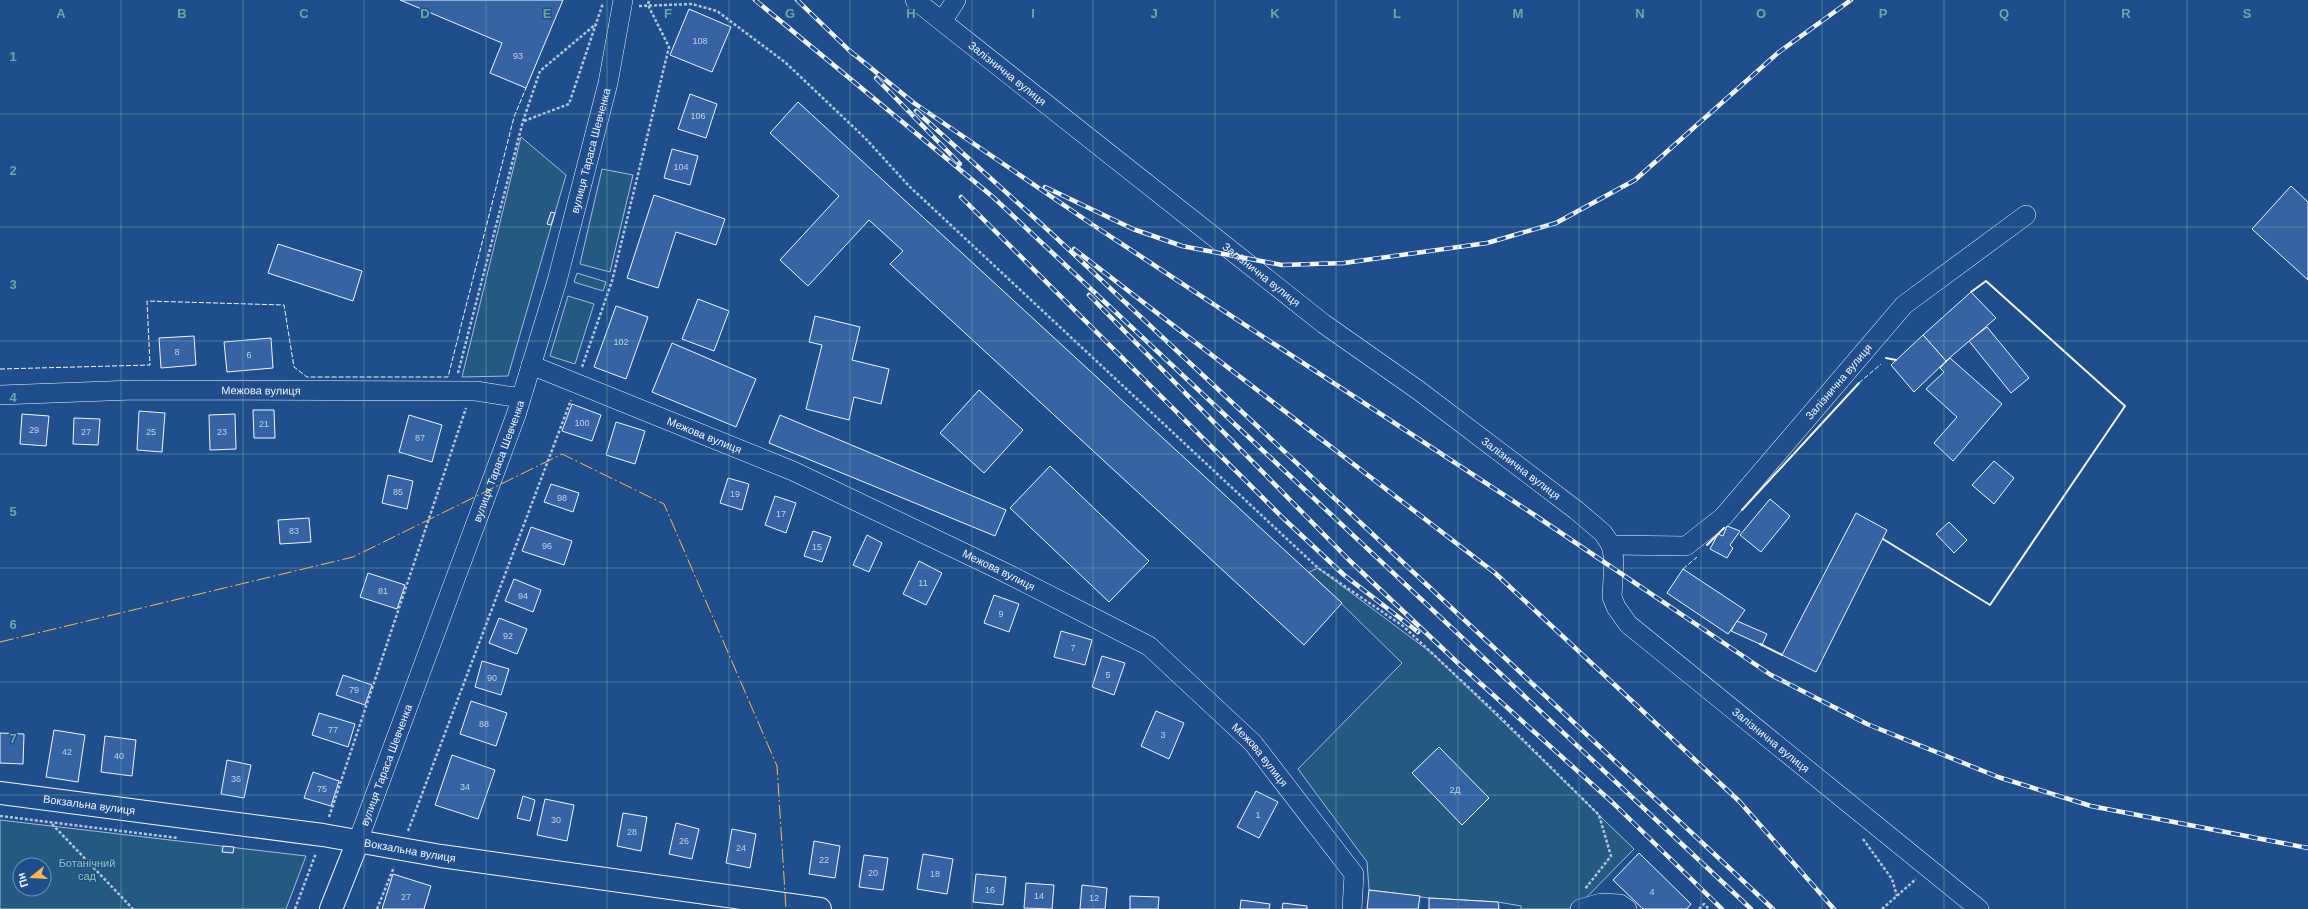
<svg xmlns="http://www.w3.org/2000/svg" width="2308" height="909" font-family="Helvetica,sans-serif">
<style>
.green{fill:#245a82;stroke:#a8bbd7;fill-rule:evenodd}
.building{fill:#3563a3;stroke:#f2f6ff}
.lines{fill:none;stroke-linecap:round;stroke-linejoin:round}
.minor-casing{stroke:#f2f6ff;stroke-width:20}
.major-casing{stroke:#f2f6ff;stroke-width:24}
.path{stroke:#b3c4dc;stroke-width:2.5;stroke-dasharray:3 2;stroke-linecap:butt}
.minor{stroke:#1f4e8c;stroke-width:19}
.major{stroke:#1f4e8c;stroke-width:22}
.rail-casing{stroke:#f2f6ff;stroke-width:4.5}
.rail{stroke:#1f4e8c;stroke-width:3;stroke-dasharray:9;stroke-linecap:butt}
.fence{stroke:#f2f6ff;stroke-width:1;stroke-dasharray:5 2;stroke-linecap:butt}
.wall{stroke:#f2f6ff;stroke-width:2}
.power{stroke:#ffb74d;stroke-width:1;stroke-dasharray:14 3 2 3;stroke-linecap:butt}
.grid{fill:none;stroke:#6aa9a8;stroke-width:1;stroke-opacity:0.55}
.labels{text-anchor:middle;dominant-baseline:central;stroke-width:3;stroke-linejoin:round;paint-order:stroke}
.number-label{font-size:9px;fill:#c3d1e8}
.street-label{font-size:11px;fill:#f2f6ff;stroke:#1f4e8c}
.park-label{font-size:11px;fill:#97c8a6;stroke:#1f4e8c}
.grid-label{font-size:13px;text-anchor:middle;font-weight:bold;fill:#6aa9a8;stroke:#1f4e8c;stroke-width:3;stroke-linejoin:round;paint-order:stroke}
</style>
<rect width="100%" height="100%" fill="#1f4e8c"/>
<g class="green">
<polygon points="521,137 566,175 508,376 462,377"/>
<polygon points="602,169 633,175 610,272 580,264"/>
<polygon points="577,273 606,282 603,291 574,282"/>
<polygon points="568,296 594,304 575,364 550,356"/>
<polygon points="1318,568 1433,654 1634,849 1575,909 1521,909 1521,906 1498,902 1429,898 1369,890 1367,862 1298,769 1402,663 1309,572"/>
<path d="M0 820 306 856 286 909H0ZM20 865H44V889H20Z"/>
</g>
<g class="building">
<polygon points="400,0 563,0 526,88 490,73 502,43"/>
<polygon points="689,9 731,27 712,72 670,55"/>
<polygon points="690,94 717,104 706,138 678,129"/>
<polygon points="798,102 1342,603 1304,645 890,264 903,251 869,220 808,286 780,260 839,196 770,133"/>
<polygon points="672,149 698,156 690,185 664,178"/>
<polygon points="2291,186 2308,202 2308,280 2252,229"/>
<polygon points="654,195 725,219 716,245 676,232 658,288 627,278"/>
<polygon points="551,212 555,213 551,225 547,224"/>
<polygon points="278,244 362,271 353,301 268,273"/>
<polygon points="1971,292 1996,318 1946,361 1923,335"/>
<polygon points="698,299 729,311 714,351 682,339"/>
<polygon points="616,306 648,317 626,379 594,367"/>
<polygon points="815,316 860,327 852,360 889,369 881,404 854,397 849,420 806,409 822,345 809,342"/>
<polygon points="1987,327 2029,378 2011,393 1969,341"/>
<polygon points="1923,335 1946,361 1914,392 1891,365"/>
<polygon points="194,336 196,365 161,368 159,338"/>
<polygon points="271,338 273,368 227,372 224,342"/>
<polygon points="672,343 756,379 736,427 652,392"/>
<polygon points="1950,358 2002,404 1953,461 1934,443 1957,417 1926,389 1944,372 1940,368"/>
<polygon points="979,390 1023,430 984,473 940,433"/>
<polygon points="572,404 601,415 592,441 562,431"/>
<polygon points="253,410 274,410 275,438 254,438"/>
<polygon points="139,411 165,413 162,452 137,450"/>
<polygon points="22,414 49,416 46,446 20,444"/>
<polygon points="235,414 236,449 210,450 209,415"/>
<polygon points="409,415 442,425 432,462 399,452"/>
<polygon points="780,415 1006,510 995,536 769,443"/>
<polygon points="74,418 100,419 98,445 73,444"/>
<polygon points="616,422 645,431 635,464 606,455"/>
<polygon points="1994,461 2014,478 1994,504 1972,485"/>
<polygon points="1050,466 1149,561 1109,602 1010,508"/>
<polygon points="388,475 413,481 407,509 382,503"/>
<polygon points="728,478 749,484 742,510 720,503"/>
<polygon points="551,484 579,493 573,512 544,502"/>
<polygon points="775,496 796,503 786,533 765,525"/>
<polygon points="1770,499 1790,516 1761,552 1740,535"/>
<polygon points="1856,513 1887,530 1816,672 1782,655"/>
<polygon points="309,518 311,542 280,544 278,520"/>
<polygon points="1949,522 1967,540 1954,553 1936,534"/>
<polygon points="1727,526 1740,531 1730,545 1733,548 1727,558 1710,549 1718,534 1723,536"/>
<polygon points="531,527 572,541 564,565 522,551"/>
<polygon points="813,531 831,537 822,562 804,556"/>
<polygon points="867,535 882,543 869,572 853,565"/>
<polygon points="919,561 942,573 926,605 903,594"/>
<polygon points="1683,569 1745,610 1728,634 1667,593"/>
<polygon points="368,573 405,585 397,609 360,597"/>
<polygon points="514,579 541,590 533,612 505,601"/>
<polygon points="994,595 1019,604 1009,632 984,623"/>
<polygon points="499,618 527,629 517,654 489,643"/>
<polygon points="1737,621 1767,634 1762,645 1731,631"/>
<polygon points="1061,631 1092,640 1085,665 1054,657"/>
<polygon points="1102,656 1125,663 1114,695 1092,687"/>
<polygon points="482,661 509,669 501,695 475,687"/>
<polygon points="343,675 372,685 365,705 336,695"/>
<polygon points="471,701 507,713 496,746 460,734"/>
<polygon points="1156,711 1184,723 1169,759 1141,746"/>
<polygon points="319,713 355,724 348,747 312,735"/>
<polygon points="54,730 85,735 78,782 46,777"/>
<polygon points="0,733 24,734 23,764 0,763"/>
<polygon points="105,736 136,740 132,776 101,772"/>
<polygon points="1439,747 1489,798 1462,825 1412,773"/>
<polygon points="452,755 495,770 478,819 435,805"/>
<polygon points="227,760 251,765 244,798 221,794"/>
<polygon points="313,772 339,781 331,806 304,798"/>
<polygon points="1256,791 1278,802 1259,838 1237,827"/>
<polygon points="523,796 535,800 530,821 517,818"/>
<polygon points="545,799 574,805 567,841 537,835"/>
<polygon points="623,813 647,817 641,851 617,846"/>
<polygon points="676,823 699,829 692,859 669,854"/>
<polygon points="732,829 756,834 750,868 726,863"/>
<polygon points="814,841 840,846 835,878 809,874"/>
<polygon points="223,846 234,847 233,853 222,852"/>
<polygon points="1639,853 1691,904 1687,909 1643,909 1613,880"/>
<polygon points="923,854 953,859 947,894 917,889"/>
<polygon points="864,855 888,858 883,890 859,887"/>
<polygon points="393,874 431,886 424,909 382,909"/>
<polygon points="976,874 1006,877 1003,905 973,902"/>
<polygon points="1026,883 1054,885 1052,909 1024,908"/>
<polygon points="1082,885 1107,888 1105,909 1080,909"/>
<polygon points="1369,890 1420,896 1418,909 1367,909"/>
<polygon points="1130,896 1159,897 1158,909 1130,909"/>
<polygon points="1429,898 1498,902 1499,909 1429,909"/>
<polygon points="1241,900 1270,904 1269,909 1240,909"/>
<polygon points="1283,903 1307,906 1307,909 1282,909"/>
</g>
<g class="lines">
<g class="minor-casing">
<g id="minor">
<path id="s1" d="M915 0 1324 324 1418 390 1576 510 1603 533 1611 545 1614 560 1612 597 1616 607 1628 624 1979 909"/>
<polyline points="943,20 956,0"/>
<path id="s2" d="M531 365 793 471 1006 573 1149 646 1253 743 1354 874 1352 909"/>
<path id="s3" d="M0 395 134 390 476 391 521 398"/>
<path id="s4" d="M1611 545 1686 546 1723 517 1904 305 2026 215"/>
<path id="s5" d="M358 841 516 415 557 281 608 83 623 0"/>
<polyline points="1580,909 1601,903 1620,904 1627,909"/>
</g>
</g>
<g class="major-casing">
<g id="major">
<path id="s6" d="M0 793 323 835 441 856 820 909"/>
<polyline points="331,909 358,841"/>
</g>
</g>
<g class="path">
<polyline points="639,6 692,4 717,11 786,63 865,138 909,186 1318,568 1403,626 1498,715 1599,815 1611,856 1585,889"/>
<polyline points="524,121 569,104 603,3"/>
<polyline points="582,367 612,281 669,47 648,5 649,0"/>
<polyline points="458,373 523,121 540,71 596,24"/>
<polyline points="0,816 178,838"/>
<polyline points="329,817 466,408"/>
<polyline points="52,824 133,909"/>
<polyline points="408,831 571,400"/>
<polyline points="1863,839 1892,879 1897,896"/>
<polyline points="295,909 316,853"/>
<polyline points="377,909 394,867"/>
<polyline points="1699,909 1704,904 1709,909"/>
<polyline points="1882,909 1916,879"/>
</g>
<use href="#minor" class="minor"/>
<use href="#major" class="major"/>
<g class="rail-casing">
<g id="rail">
<polyline points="755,0 993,197 1751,909"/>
<polyline points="797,0 853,54"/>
<polyline points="850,51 914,103 1093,225 1536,516 1771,675 1867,724 1998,777 2091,806 2308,848"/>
<polyline points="876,78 960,164"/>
<polyline points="916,111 1049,231 1773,909"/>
<polyline points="1045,187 1133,229 1182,246 1282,265 1344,263 1487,243 1556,223 1635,180 1779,52 1851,0"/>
<polyline points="961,197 1284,519 1344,575 1418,632"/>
<polyline points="1074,249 1495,573 1739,801 1834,909"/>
<polyline points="1089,295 1349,560 1459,664 1613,803 1722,909"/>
</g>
</g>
<use href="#rail" class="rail"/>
<g class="fence">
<polyline points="0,369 150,365 147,301 284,305 294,367 307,377 448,377 514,117 526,88"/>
<polyline points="1859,383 1881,364"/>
<polyline points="1683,569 1697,557"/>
</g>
<g class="wall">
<polyline points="1886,358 1896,360"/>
<polyline points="1742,510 1859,383"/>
<polyline points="1883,539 1990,605 2125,406 1986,281 1971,292"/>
<polyline points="1707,545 1724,528"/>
<polyline points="1760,644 1782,655"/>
</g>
<polyline class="power" points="0,642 353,557 562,454 664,504 777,766 786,909"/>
</g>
<path class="grid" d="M121 0V909M243 0V909M364 0V909M486 0V909M607 0V909M729 0V909M850 0V909M972 0V909M1093 0V909M1215 0V909M1336 0V909M1458 0V909M1579 0V909M1701 0V909M1822 0V909M1944 0V909M2065 0V909M2187 0V909M0 114H2308M0 227H2308M0 341H2308M0 454H2308M0 568H2308M0 682H2308M0 795H2308"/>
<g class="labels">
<g class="number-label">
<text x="700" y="41">108</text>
<text x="518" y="56">93</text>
<text x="698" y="116">106</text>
<text x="681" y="167">104</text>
<text x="621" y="342">102</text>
<text x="177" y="352">8</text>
<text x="249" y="355">6</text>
<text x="582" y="423">100</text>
<text x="264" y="424">21</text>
<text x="34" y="430">29</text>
<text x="86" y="432">27</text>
<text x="151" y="432">25</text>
<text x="222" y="432">23</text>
<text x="420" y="438">87</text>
<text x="398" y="492">85</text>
<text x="735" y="494">19</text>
<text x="562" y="498">98</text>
<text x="781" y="514">17</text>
<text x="294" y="531">83</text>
<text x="547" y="546">96</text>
<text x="817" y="547">15</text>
<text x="923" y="583">11</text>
<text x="383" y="591">81</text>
<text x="523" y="596">94</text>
<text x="1001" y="614">9</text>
<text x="508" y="636">92</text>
<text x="1073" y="648">7</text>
<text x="1108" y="675">5</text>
<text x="492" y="678">90</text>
<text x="354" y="690">79</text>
<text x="484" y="724">88</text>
<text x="333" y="730">77</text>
<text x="1163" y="735">3</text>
<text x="67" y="752">42</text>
<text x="119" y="756">40</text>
<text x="236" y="779">36</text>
<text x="465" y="787">34</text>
<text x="322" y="789">75</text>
<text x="1455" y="790">2Д</text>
<text x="1258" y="815">1</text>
<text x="556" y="820">30</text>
<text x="632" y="832">28</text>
<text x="684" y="841">26</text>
<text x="741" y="848">24</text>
<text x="824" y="860">22</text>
<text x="873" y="873">20</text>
<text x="935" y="874">18</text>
<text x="990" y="890">16</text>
<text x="1652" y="892">4</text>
<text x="1039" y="896">14</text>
<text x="406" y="897">27</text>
<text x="1094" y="898">12</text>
</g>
<g class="street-label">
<text stroke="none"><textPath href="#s1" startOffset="118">Залізнична вулиця</textPath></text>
<text stroke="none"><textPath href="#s5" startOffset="729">вулиця Тараса Шевченка</textPath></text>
<text stroke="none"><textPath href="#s1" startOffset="442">Залізнична вулиця</textPath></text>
<text stroke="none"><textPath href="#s4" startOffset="300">Залізнична вулиця</textPath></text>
<text stroke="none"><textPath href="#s3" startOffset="261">Межова вулиця</textPath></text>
<text stroke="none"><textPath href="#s2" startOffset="187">Межова вулиця</textPath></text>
<text stroke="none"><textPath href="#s5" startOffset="405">вулиця Тараса Шевченка</textPath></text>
<text stroke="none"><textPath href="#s1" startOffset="766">Залізнична вулиця</textPath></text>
<text stroke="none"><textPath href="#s2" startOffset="511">Межова вулиця</textPath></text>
<text stroke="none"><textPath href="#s1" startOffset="1153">Залізнична вулиця</textPath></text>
<text stroke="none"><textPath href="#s2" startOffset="835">Межова вулиця</textPath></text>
<text stroke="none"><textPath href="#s5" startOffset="81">вулиця Тараса Шевченка</textPath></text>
<text stroke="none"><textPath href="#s6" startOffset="90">Вокзальна вулиця</textPath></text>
<text stroke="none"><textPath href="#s6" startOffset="414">Вокзальна вулиця</textPath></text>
</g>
<g class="park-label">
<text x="87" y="863">Ботанічний<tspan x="87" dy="13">сад</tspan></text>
</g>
</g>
<g class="grid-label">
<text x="61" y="18">A</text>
<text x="182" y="18">B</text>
<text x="304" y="18">C</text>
<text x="425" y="18">D</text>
<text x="547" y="18">E</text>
<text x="668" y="18">F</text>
<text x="790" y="18">G</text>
<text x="911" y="18">H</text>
<text x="1033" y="18">I</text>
<text x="1154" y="18">J</text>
<text x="1275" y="18">K</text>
<text x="1397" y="18">L</text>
<text x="1518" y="18">M</text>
<text x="1640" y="18">N</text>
<text x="1761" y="18">O</text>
<text x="1883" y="18">P</text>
<text x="2004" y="18">Q</text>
<text x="2126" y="18">R</text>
<text x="2247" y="18">S</text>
<text x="13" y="61">1</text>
<text x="13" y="175">2</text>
<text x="13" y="289">3</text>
<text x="13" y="402">4</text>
<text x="13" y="516">5</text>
<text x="13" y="629">6</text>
<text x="13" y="743">7</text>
</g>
<g transform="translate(32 877) rotate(252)"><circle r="19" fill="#1f4e8c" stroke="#7391ba"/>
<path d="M0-3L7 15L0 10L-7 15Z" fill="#ffb74d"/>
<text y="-6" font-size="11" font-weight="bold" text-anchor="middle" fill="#f2f6ff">Пн</text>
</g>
</svg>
